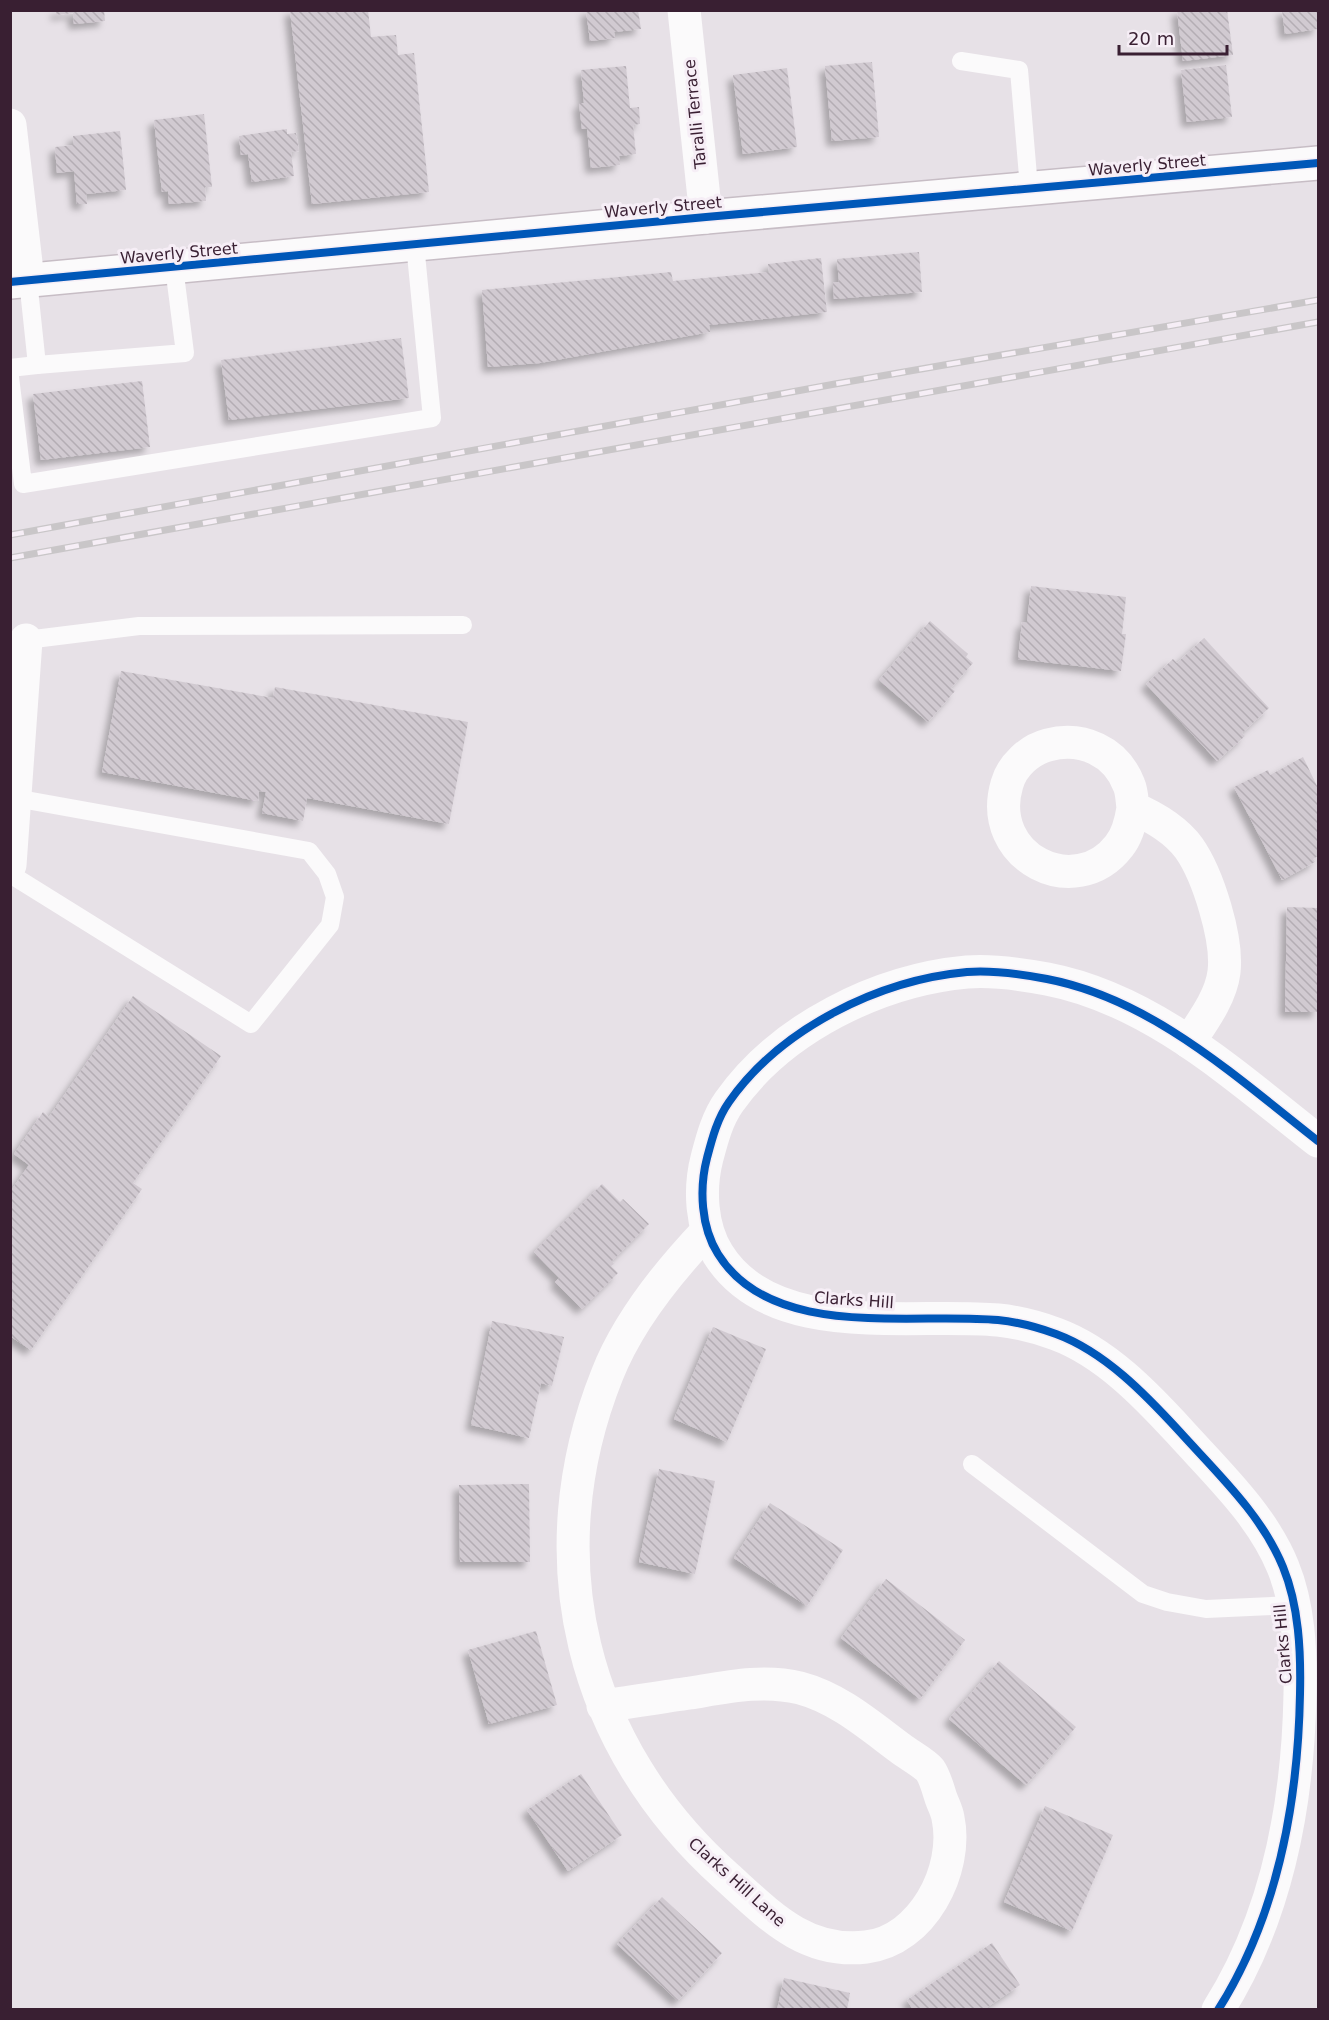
<svg xmlns="http://www.w3.org/2000/svg" width="1329" height="2020" font-family="'DejaVu Sans',sans-serif">
<style>
.building{fill:url(#building-back-hatch);filter:url(#shadow)}
.lines{fill:none;stroke-linecap:round;stroke-linejoin:round}
.secondary-casing{stroke:#c7bdc5;stroke-width:36}
.service{stroke:#fbfafb;stroke-width:18}
.minor{stroke:#fbfafb;stroke-width:33}
.secondary{stroke:#fbfafb;stroke-width:33}
.rail-casing{stroke:#c9c6c8;stroke-width:7}
.rail{stroke:#f6eef6;stroke-width:4.5;stroke-dasharray:14;stroke-linecap:butt}
.cycleway-casing{stroke:#f6eef6;stroke-width:11}
.cycleway{stroke:#0057b8;stroke-width:8}
.labels{text-anchor:middle;dominant-baseline:central;stroke-width:6;stroke-linejoin:round;paint-order:stroke}
.street-label{font-size:16px;fill:#391f32;stroke:#f6eef6}
</style>
<defs>
<pattern id="building-back-hatch" width="6" height="6" patternUnits="userSpaceOnUse" patternTransform="scale(1.5)"><rect width="6" height="6" fill="#d1cad1"/><path d="M-1 5l2 2M0 0l6 6M5-1l2 2" fill="none" stroke="#b4adb4"/></pattern>
<filter id="shadow"><feDropShadow dx="-5.5" dy="5.5" stdDeviation="3" flood-color="#0004"/></filter>
</defs>
<rect width="100%" height="100%" fill="#e7e1e7"/>
<g class="building">
<polygon points="56,10 104,10 105,21 74,24 73,13 56,15"/>
<polygon points="290,10 368,10 371,37 396,35 398,55 414,53 429,192 312,204"/>
<polygon points="586,10 638,10 641,29 614,32 615,38 590,41"/>
<polygon points="1177,10 1227,10 1233,55 1183,61"/>
<polygon points="1282,10 1318,10 1318,29 1285,34"/>
<polygon points="872,62 879,137 832,141 825,66"/>
<polygon points="1226,65 1232,117 1187,122 1181,70"/>
<polygon points="626,66 630,108 639,107 640,124 633,125 636,154 619,156 620,165 591,168 587,128 582,129 579,103 584,103 581,70"/>
<polygon points="787,68 797,147 743,154 733,75"/>
<polygon points="204,114 212,187 205,187 206,201 169,204 168,191 162,192 154,120"/>
<polygon points="287,129 287,134 296,133 299,151 291,152 294,176 252,182 248,154 241,155 239,136"/>
<polygon points="120,131 126,190 86,194 87,204 77,204 74,171 57,173 55,147 74,145 73,136"/>
<polygon points="919,252 922,292 834,299 833,282 839,282 837,259"/>
<polygon points="821,258 827,312 709,325 710,332 540,363 488,367 482,290 671,272 673,281 769,272 768,264"/>
<polygon points="401,338 409,398 229,420 221,360"/>
<polygon points="142,381 150,447 41,460 33,394"/>
<polygon points="1031,586 1126,597 1122,634 1126,634 1121,671 1018,659 1022,622 1027,623"/>
<polygon points="930,621 968,654 966,657 973,663 951,688 955,691 928,722 879,680"/>
<polygon points="1204,638 1269,708 1242,733 1245,736 1217,761 1146,684 1173,659 1177,663"/>
<polygon points="121,671 273,698 275,687 468,722 449,824 307,798 303,821 262,813 266,792 259,791 258,801 102,772"/>
<polygon points="1303,757 1318,788 1318,856 1313,859 1315,862 1282,880 1234,787 1268,770 1270,775"/>
<polygon points="1287,907 1318,908 1318,1012 1285,1012"/>
<polygon points="133,996 221,1056 133,1183 142,1189 31,1350 10,1336 10,1192 29,1165 14,1154 43,1112 49,1117"/>
<polygon points="602,1184 620,1202 623,1199 649,1224 612,1261 614,1264 611,1266 618,1273 582,1309 555,1282 559,1278 534,1252"/>
<polygon points="492,1321 564,1337 552,1386 541,1383 529,1438 471,1425"/>
<polygon points="713,1327 766,1349 727,1442 674,1419"/>
<polygon points="659,1469 715,1481 695,1574 639,1562"/>
<polygon points="529,1484 530,1562 460,1562 459,1485"/>
<polygon points="770,1503 843,1550 807,1606 734,1558"/>
<polygon points="886,1579 965,1640 920,1699 841,1638"/>
<polygon points="536,1631 557,1705 489,1724 468,1650"/>
<polygon points="999,1661 1076,1727 1026,1785 949,1719"/>
<polygon points="581,1774 622,1835 568,1871 527,1810"/>
<polygon points="1045,1806 1113,1835 1072,1931 1004,1902"/>
<polygon points="662,1897 722,1953 678,2001 617,1944"/>
<polygon points="992,1943 1020,1985 983,2010 913,2010 907,2000"/>
<polygon points="784,1978 850,1993 847,2010 777,2010"/>
</g>
<g class="lines">
<g class="secondary-casing">
<polyline id="secondary" points="10,282 706,217 1318,163"/>
</g>
<g class="service">
<polyline points="961,61 1019,70 1029,188"/>
<polyline points="37,365 185,353 174,267"/>
<polyline points="10,368 37,365 28,280"/>
<polyline points="10,377 23,484 432,418 415,244"/>
<polyline points="26,640 139,626 463,625"/>
<polyline points="10,874 251,1024 330,925 335,897 327,874 309,851 15,798"/>
<polyline points="972,1464 1143,1594 1167,1602 1206,1609 1294,1605"/>
</g>
<g class="minor">
<polyline points="684,10 706,217"/>
<polyline points="10,125 28,280"/>
<path d="M1133 808C1131 821 1128 835 1119 846 1076 902 985 858 1007 784 1012 766 1029 750 1048 745 1082 736 1116 751 1129 785 1132 792 1132 801 1133 808 1154 817 1175 829 1189 848 1208 875 1228 939 1224 972 1221 997 1203 1021 1189 1042"/>
<polyline points="10,865 26,640"/>
<path d="M603 1706C632 1702 661 1697 690 1693 727 1687 763 1679 800 1688 838 1698 869 1725 900 1748 909 1755 923 1762 930 1770 935 1777 938 1789 941 1798 943 1804 947 1811 948 1818 959 1870 922 1941 866 1947 805 1954 769 1915 727 1877 581 1747 534 1558 607 1375 628 1321 668 1272 707 1231"/>
<path d="M1218 2010C1278 1915 1298 1804 1300 1694 1301 1652 1299 1606 1283 1567 1262 1515 1217 1473 1180 1432 1146 1395 1105 1352 1056 1334 1037 1327 1018 1322 998 1320 912 1312 772 1341 718 1254 701 1227 699 1189 707 1158 712 1139 717 1119 729 1102 781 1028 879 980 967 972 994 970 1021 974 1047 979 1152 999 1236 1077 1318 1141"/>
</g>
<use href="#secondary" class="secondary"/>
<g class="rail-casing">
<g id="rail">
<polyline points="10,535 835,384 1318,300"/>
<polyline points="10,558 1318,322"/>
</g>
</g>
<use href="#rail" class="rail"/>
<g class="cycleway-casing">
<g id="cycleway">
<polyline points="10,282 706,217 1318,163"/>
<path d="M1218 2010C1278 1915 1298 1804 1300 1694 1301 1652 1299 1606 1283 1567 1262 1515 1217 1473 1180 1432 1146 1395 1105 1352 1056 1334 1037 1327 1018 1322 998 1320 912 1312 772 1341 718 1254 701 1227 699 1189 707 1158 712 1139 717 1119 729 1102 781 1028 879 980 967 972 994 970 1021 974 1047 979 1152 999 1236 1077 1318 1141"/>
</g>
</g>
<use href="#cycleway" class="cycleway"/>
</g>
<g class="labels">
<g class="street-label">
<text transform="translate(695 114) rotate(-96)">Taralli Terrace</text>
<text transform="translate(1147 165) rotate(-5)">Waverly Street</text>
<text transform="translate(663 207) rotate(-5)">Waverly Street</text>
<text transform="translate(179 253) rotate(-5)">Waverly Street</text>
<text transform="translate(854 1300) rotate(4)">Clarks Hill</text>
<text transform="translate(1283 1644) rotate(-95)">Clarks Hill</text>
<text transform="translate(737 1882) rotate(42)">Clarks Hill Lane</text>
</g>
</g>
<rect width="1329" height="2020" fill="none" stroke="#391f32" stroke-width="24"/>
<path d="M1119 45v9h108v-9" fill="none" stroke="#391f32" stroke-width="3"/>
<text x="1128" y="45" font-size="18" fill="#391f32" stroke="#f6eef6" stroke-width="4.5" paint-order="stroke">20 m</text>
</svg>
